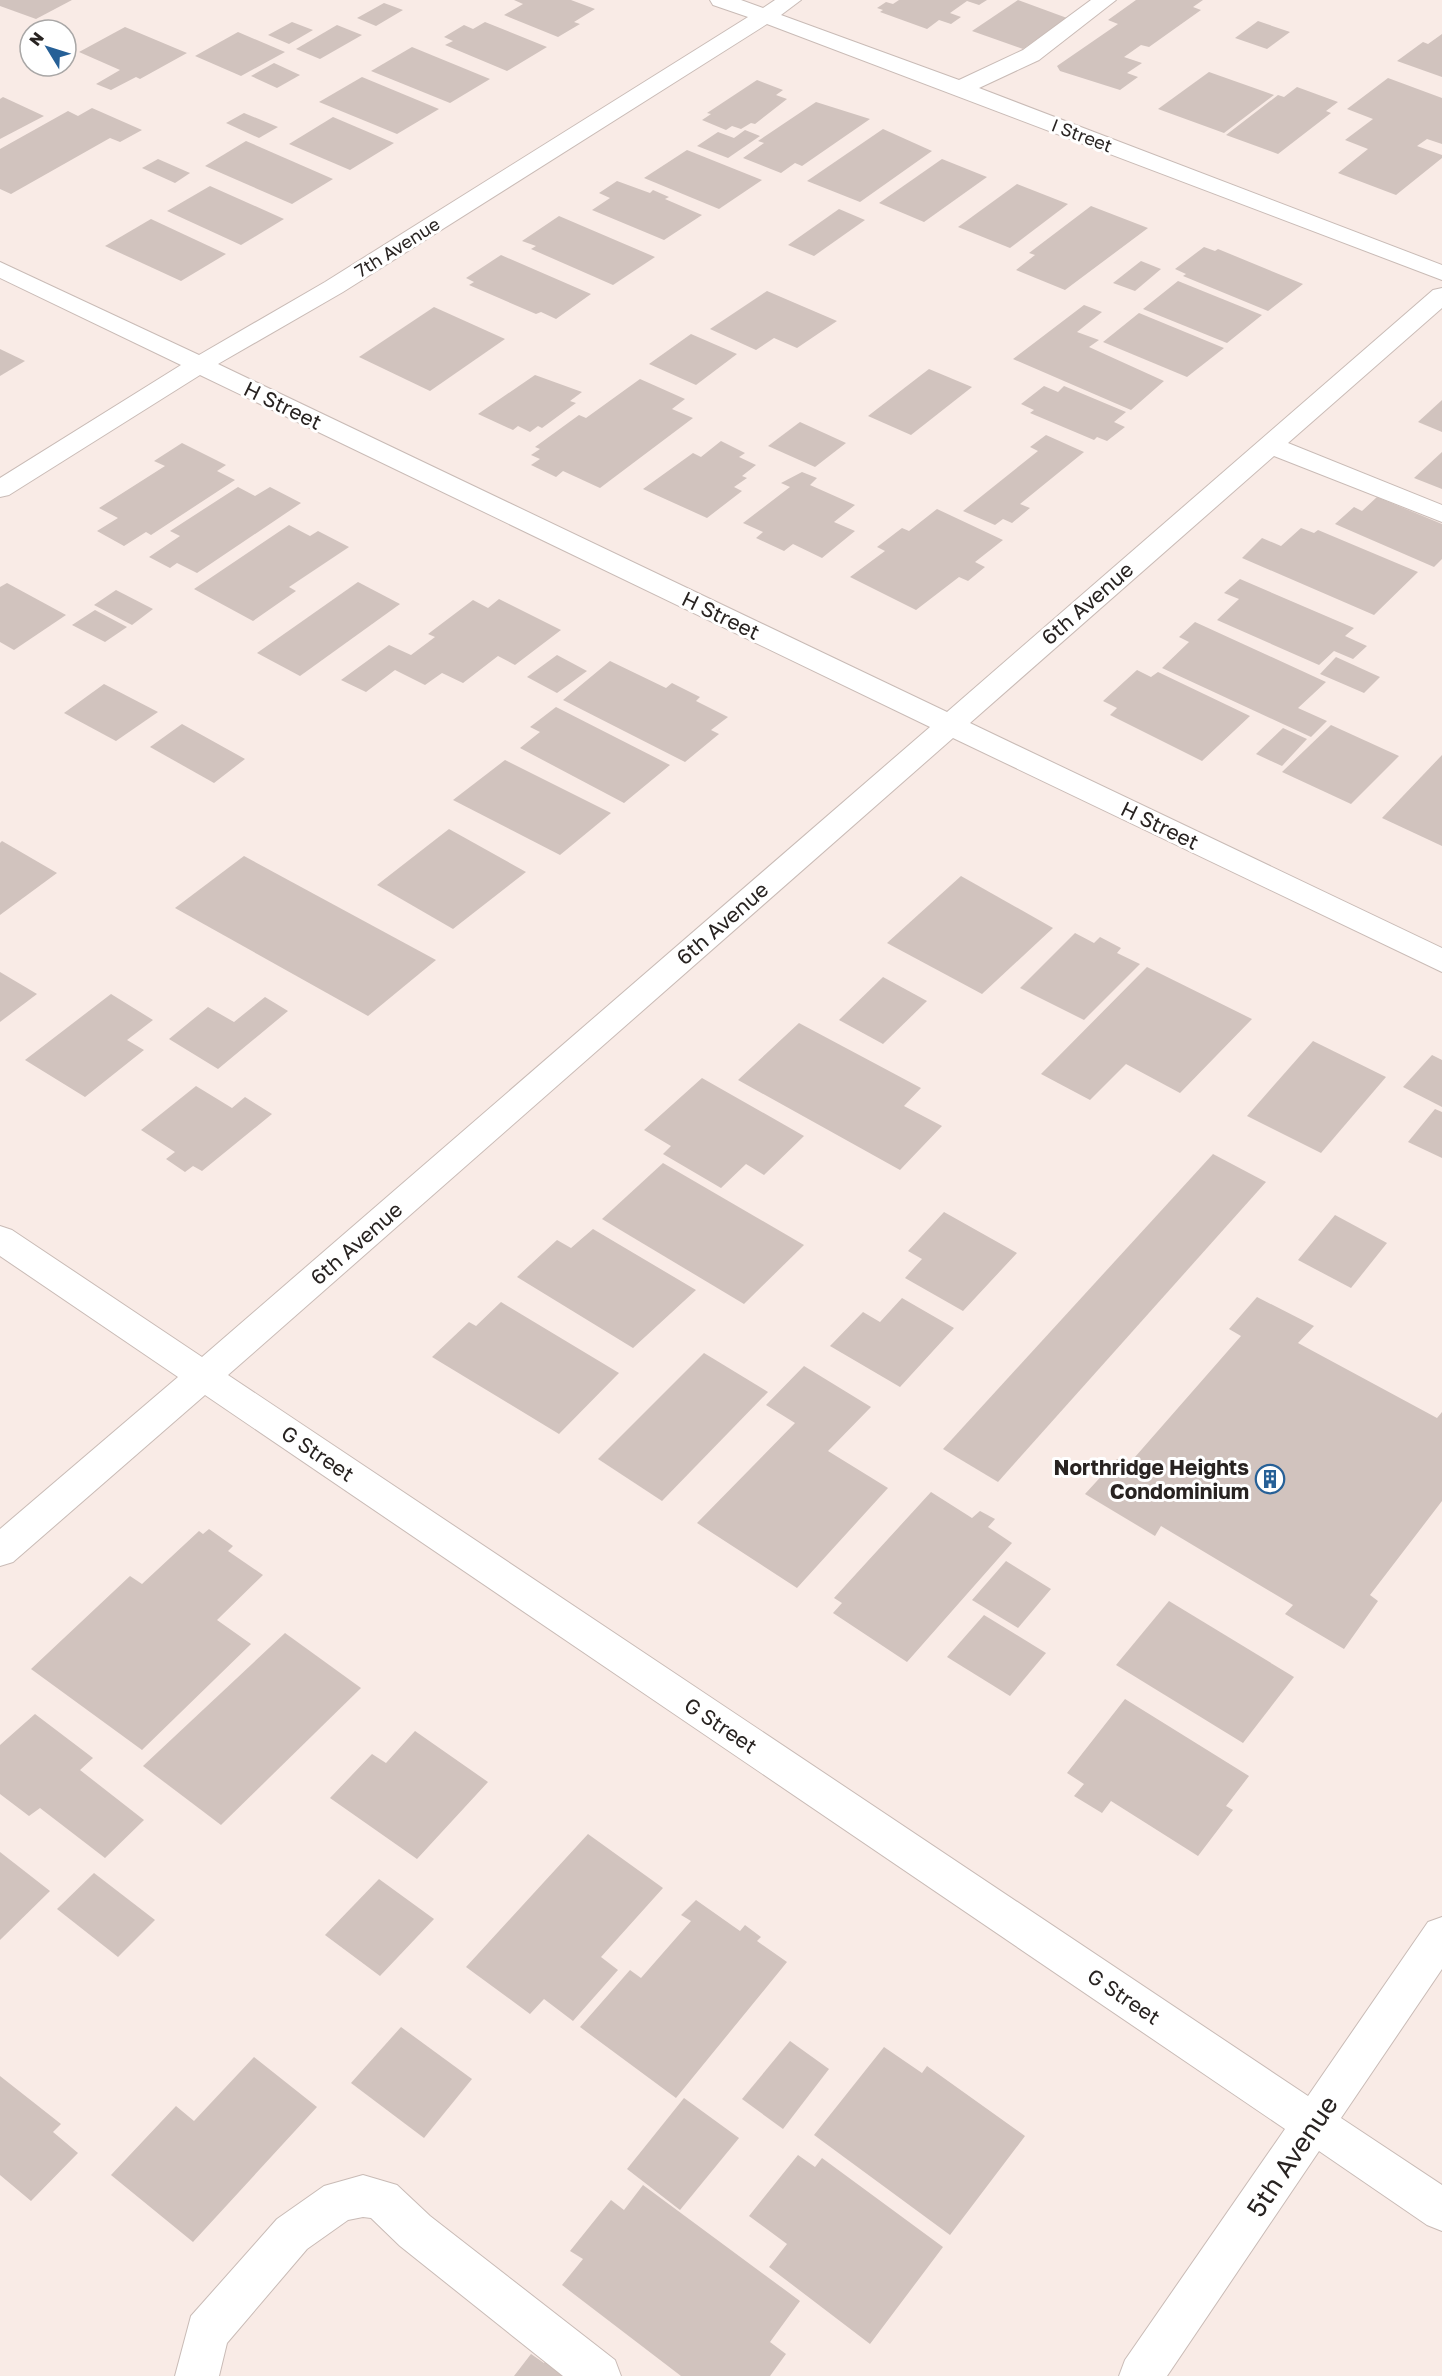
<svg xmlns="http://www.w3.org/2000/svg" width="1442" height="2376" font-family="'Golos Text',sans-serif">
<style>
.building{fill:#d1c3be}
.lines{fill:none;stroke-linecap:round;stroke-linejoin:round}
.minor-casing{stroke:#c9bbb6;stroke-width:2}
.minor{fill:#fff;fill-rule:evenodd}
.labels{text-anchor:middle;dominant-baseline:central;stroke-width:6;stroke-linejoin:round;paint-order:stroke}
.far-street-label{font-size:18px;fill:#282321;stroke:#fff}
.street-label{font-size:21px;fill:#282321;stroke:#fff}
.poi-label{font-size:21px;font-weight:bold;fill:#282321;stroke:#fff;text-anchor:end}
.near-street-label{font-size:26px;fill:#282321;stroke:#fff}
</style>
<rect width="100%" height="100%" fill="#f9ebe6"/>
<g class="building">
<polygon points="0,0 72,0 36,19 0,6"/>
<polygon points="514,0 571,0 595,9 574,22 580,24 558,37 504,15 523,4"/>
<polygon points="899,0 987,0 979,5 967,1 950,13 961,17 951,24 939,20 927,29 880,12 883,10 877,8 886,2 893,4"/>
<polygon points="1018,0 1067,18 1023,49 972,31"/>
<polygon points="1136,0 1203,0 1193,7 1201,10 1149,47 1141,45 1124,57 1142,63 1127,73 1138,77 1120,90 1060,71 1057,66 1118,24 1108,20"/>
<polygon points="384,3 403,10 376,26 357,18"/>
<polygon points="1258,21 1290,32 1267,49 1235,38"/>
<polygon points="292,22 313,30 289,44 268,35"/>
<polygon points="485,22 547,47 507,71 445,45 453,41 444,37 464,25 473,29"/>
<polygon points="337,25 362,35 320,59 296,49"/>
<polygon points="125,27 187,53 140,79 136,77 111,90 96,84 120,70 79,52"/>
<polygon points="238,32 285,52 241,76 195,56"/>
<polygon points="1442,34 1442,77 1397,61 1423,42 1428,44"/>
<polygon points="412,47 490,79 450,103 371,71"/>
<polygon points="274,63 300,75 277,88 251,76"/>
<polygon points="1209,72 1274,95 1224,133 1158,109"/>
<polygon points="362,77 439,109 397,134 319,102"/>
<polygon points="1388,78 1442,98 1442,144 1427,139 1417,146 1442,155 1442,158 1396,195 1338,173 1368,149 1345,140 1373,119 1347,109"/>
<polygon points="757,80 783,90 776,95 787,99 755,124 751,123 741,129 732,126 726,130 702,120 711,114 707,113"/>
<polygon points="1297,87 1338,102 1326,111 1331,113 1278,154 1226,135 1278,95 1284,97"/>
<polygon points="3,97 44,116 0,139 0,99"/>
<polygon points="816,102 870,119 802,166 795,163 781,173 743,158 764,143 758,141"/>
<polygon points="92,108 142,130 120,142 110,138 11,194 0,189 0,149 68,111 78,116"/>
<polygon points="244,113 278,127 259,138 226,123"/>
<polygon points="333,117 394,143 350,170 289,144"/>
<polygon points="883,129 932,151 860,202 807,181"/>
<polygon points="745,130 760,136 728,158 697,146 718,132 734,138"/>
<polygon points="246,141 333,179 292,204 205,166"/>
<polygon points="687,150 762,180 719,209 644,178"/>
<polygon points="158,159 190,173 175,183 142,168"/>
<polygon points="942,159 987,177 924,222 879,203"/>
<polygon points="617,181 650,193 653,190 669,197 665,199 702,215 664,240 592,210 610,198 599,193"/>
<polygon points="1017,184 1068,204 1010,248 958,227"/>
<polygon points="210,186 284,219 241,245 167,211"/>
<polygon points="1091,206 1148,228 1065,290 1016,270 1035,255 1029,253"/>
<polygon points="839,209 865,220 814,256 788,245"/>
<polygon points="559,216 655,257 613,285 531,249 536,246 522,241"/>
<polygon points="151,219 226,254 181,281 105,246"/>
<polygon points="1204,247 1215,251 1218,249 1303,284 1268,311 1183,276 1186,274 1175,269"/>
<polygon points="501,255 591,294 556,319 541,312 536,314 469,285 474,282 466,278"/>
<polygon points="1141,261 1161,269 1135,291 1113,283"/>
<polygon points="1178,281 1262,315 1227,343 1143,309"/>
<polygon points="767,291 837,321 797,348 774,338 756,350 710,329"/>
<polygon points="1084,305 1102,312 1077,332 1099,340 1089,347 1164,381 1131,410 1013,359"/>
<polygon points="434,307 505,339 430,391 359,357"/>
<polygon points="1139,313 1224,348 1187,377 1103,342"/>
<polygon points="691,334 737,354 696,385 649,364"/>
<polygon points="0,349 25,361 0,376"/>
<polygon points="929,369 972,387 911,435 868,416"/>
<polygon points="535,375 582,392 570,401 576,403 542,428 538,426 530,432 518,426 513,430 478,414"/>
<polygon points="640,379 685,399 672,409 693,418 600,488 563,471 556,477 531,465 540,459 531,455 540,449 535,447 579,415 586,418"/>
<polygon points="1044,386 1058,392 1064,386 1126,412 1114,422 1125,427 1107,441 1097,437 1094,440 1030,413 1034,410 1021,404"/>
<polygon points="1442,400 1442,432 1418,422"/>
<polygon points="800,422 846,443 815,467 768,446"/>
<polygon points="1046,435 1084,452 1020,504 1030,508 1012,523 1003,519 995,525 963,511 1038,451 1030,447"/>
<polygon points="721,441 745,453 739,457 756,465 742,476 747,478 734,487 742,491 707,518 643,489 693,453 701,457"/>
<polygon points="182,443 226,465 217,471 235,480 151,535 146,532 124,546 97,531 118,518 99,508 165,466 154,461"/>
<polygon points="1442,452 1442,489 1414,478"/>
<polygon points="802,472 817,478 810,485 855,505 834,522 855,531 822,558 793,544 784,551 756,538 763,532 743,523 790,487 781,483"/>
<polygon points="238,487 255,496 270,487 301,503 197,573 177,563 170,568 149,557 180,536 170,531"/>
<polygon points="1377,497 1442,524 1442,559 1434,567 1335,524 1354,507 1362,511"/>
<polygon points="937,509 1003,540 975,562 985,567 968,581 959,577 916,610 850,577 885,551 877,547 885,541 902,528 909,531"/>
<polygon points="289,525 310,536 318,531 349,547 289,587 296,591 253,621 194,589"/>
<polygon points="1301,528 1314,533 1318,530 1418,572 1374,615 1242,558 1262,538 1281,546"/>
<polygon points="1240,579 1354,628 1345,636 1367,646 1353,659 1334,651 1319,665 1217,620 1239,599 1224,593"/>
<polygon points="358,582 400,604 300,676 257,653"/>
<polygon points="7,583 66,615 14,650 0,642 0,587"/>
<polygon points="116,590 153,609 132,625 94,605"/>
<polygon points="499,599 561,630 515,665 498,656 463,683 442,673 425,685 395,670 366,692 341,680 389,645 411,655 435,637 428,634 473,600 488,608"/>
<polygon points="95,610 127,627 105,642 72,625"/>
<polygon points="1195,622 1326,682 1298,708 1327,721 1311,737 1162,668 1189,642 1179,637"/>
<polygon points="557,655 587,671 557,693 527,677"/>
<polygon points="1336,657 1380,677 1364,693 1320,674"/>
<polygon points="610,661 666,688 672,683 700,697 696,701 728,717 711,730 719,734 685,762 563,700"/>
<polygon points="1137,670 1151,677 1158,672 1250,716 1202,761 1110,715 1117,708 1103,701"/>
<polygon points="104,684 158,712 116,741 64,713"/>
<polygon points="556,707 670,765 624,803 520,748 540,732 530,727"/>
<polygon points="182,724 245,759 214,783 150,747"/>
<polygon points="1331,725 1399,756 1351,804 1282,772"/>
<polygon points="1283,728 1307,739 1282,766 1256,754"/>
<polygon points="1442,755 1442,846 1382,818"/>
<polygon points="505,760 611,813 560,855 453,800"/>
<polygon points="449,829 526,872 453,929 377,885"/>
<polygon points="2,841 57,873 0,915 0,843"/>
<polygon points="244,856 436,960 368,1016 175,908"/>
<polygon points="961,876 1053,928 982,994 887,943"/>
<polygon points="1075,933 1094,943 1100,937 1121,948 1117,953 1140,964 1084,1020 1020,988"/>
<polygon points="1147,967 1252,1019 1180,1093 1126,1064 1090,1100 1041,1074"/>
<polygon points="0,972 37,994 0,1022"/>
<polygon points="883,977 927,1001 883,1044 839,1020"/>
<polygon points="111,994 153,1020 127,1040 144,1050 85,1097 25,1060"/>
<polygon points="265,997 288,1011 218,1069 169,1039 208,1007 234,1022"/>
<polygon points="799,1023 921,1088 904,1106 942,1126 900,1170 738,1080"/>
<polygon points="1313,1041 1386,1077 1321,1153 1247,1116"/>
<polygon points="1432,1055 1442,1060 1442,1107 1403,1087"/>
<polygon points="702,1078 804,1136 764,1175 746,1164 721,1188 663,1154 671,1146 644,1130"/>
<polygon points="196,1086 232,1108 245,1097 272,1114 202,1171 193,1166 185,1172 166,1159 175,1152 141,1130"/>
<polygon points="1435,1109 1442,1112 1442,1158 1408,1142"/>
<polygon points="1213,1154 1266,1182 998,1482 943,1449"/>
<polygon points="663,1163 804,1245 744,1304 602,1219"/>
<polygon points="944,1212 1017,1253 963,1311 905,1278 922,1259 908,1251"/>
<polygon points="1335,1215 1387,1243 1351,1288 1298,1260"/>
<polygon points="593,1229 696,1290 633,1348 517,1277 557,1240 571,1248"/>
<polygon points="1257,1297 1314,1326 1298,1343 1437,1418 1442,1412 1442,1501 1370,1595 1378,1601 1344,1649 1285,1614 1293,1605 1161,1526 1155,1536 1085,1494 1117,1459 1128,1465 1241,1336 1229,1329"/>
<polygon points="902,1298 954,1328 900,1387 830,1346 863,1312 880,1322"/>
<polygon points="501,1302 619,1373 559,1434 432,1357 469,1322 476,1326"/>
<polygon points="704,1353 768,1392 662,1501 598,1459"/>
<polygon points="804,1366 871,1407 828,1451 888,1488 797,1588 697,1523 795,1423 766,1405"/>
<polygon points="931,1492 972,1518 980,1511 995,1519 988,1527 1012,1543 907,1662 833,1613 842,1603 834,1598"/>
<polygon points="209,1529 233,1546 228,1551 263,1575 217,1620 251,1644 142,1750 31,1669 130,1576 142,1584 199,1531 203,1534"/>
<polygon points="1006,1561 1051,1589 1018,1628 972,1600"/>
<polygon points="1169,1601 1294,1677 1243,1743 1116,1665"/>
<polygon points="984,1615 1046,1653 1010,1696 947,1657"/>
<polygon points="285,1633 361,1688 221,1825 143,1766"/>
<polygon points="1125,1699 1249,1776 1226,1806 1233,1810 1198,1856 1111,1801 1102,1813 1074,1796 1084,1784 1067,1773"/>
<polygon points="35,1714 93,1758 80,1770 144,1820 105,1858 40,1808 29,1816 0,1794 0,1745"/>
<polygon points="415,1731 488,1782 417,1859 330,1798 372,1754 386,1763"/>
<polygon points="588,1834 663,1888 601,1957 618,1970 573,2021 544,1999 530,2014 466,1967"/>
<polygon points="0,1852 50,1891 0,1940"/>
<polygon points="94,1873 155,1920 118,1957 57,1909"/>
<polygon points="379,1879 434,1919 380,1976 325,1935"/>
<polygon points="696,1900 740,1931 745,1925 761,1937 757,1941 787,1962 676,2098 580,2027 630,1970 641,1978 691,1921 681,1915"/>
<polygon points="401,2027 472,2079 424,2138 351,2083"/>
<polygon points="790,2041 829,2069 783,2129 742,2099"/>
<polygon points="884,2047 922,2073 927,2066 1025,2136 950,2235 814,2135"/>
<polygon points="254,2057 317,2107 193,2242 111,2175 176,2106 194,2121"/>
<polygon points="0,2076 61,2124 53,2132 78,2153 31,2201 0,2175"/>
<polygon points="684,2098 739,2138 680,2210 627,2169"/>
<polygon points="798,2155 815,2167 822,2158 943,2247 870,2344 769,2267 787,2244 749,2216"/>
<polygon points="643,2185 800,2301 770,2342 786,2354 770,2376 681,2376 562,2285 583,2259 570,2251 611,2200 624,2210"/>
<polygon points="531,2354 544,2363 551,2355 579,2376 514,2376"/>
</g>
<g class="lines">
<g class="minor-casing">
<g id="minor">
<polygon points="710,0 741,0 763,8 775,0 801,0 781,15 959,80 1023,50 1091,0 1116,0 1039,60 979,88 1442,265 1442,280 767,24 343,292 218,364 947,712 1433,290 1442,288 1442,308 1288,443 1442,505 1442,522 1274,456 970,723 1442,948 1442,972 953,738 228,1375 1308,2096 1428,1922 1442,1917 1442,1969 1341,2118 1442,2185 1442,2231 1427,2225 1319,2151 1167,2376 1119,2376 1125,2360 1285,2129 205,1395 13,1562 0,1566 0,1529 178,1377 0,1256 0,1226 12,1230 202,1357 930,727 200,375 9,495 0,497 0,478 181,365 0,278 0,262 199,355 325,282 748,17 713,5"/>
<polygon points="363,2175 397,2185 430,2216 615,2360 621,2376 563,2376 400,2246 371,2218 363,2217 348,2220 307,2249 227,2343 219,2376 175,2376 191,2316 277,2219 324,2186"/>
</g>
</g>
<use href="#minor" class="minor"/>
</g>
<defs>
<g id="building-ring" transform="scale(1.5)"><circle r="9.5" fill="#fff" stroke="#266097" stroke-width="1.5"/><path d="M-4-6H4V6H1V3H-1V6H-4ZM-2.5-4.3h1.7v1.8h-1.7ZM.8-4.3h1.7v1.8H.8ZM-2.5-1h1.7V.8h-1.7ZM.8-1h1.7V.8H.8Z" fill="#266097"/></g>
</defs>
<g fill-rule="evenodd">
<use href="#building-ring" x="1270" y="1479"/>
</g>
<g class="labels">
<g class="far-street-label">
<text transform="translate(1082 135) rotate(21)">I Street</text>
<text transform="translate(397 247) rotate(-32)">7th Avenue</text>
</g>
<g class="street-label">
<text transform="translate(283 405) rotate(26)">H Street</text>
<text transform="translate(1087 603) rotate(-41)">6th Avenue</text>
<text transform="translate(721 615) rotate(26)">H Street</text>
<text transform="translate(1160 825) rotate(26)">H Street</text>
<text transform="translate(722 923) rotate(-41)">6th Avenue</text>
<text transform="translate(356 1243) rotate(-41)">6th Avenue</text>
<text transform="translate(318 1453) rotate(34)">G Street</text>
<text transform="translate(721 1725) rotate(34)">G Street</text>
<text transform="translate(1124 1996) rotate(34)">G Street</text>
</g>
<g class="poi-label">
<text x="1249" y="1467">Northridge Heights<tspan x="1249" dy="24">Condominium</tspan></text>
</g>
<g class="near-street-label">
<text transform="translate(1292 2156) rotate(-56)">5th Avenue</text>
</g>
</g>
<g transform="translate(48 48) rotate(308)"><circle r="28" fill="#ffffff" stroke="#a9a7a6" stroke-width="1.5"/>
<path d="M0-4.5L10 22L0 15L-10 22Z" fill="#266097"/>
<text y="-9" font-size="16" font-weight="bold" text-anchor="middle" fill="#282321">N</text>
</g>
</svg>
